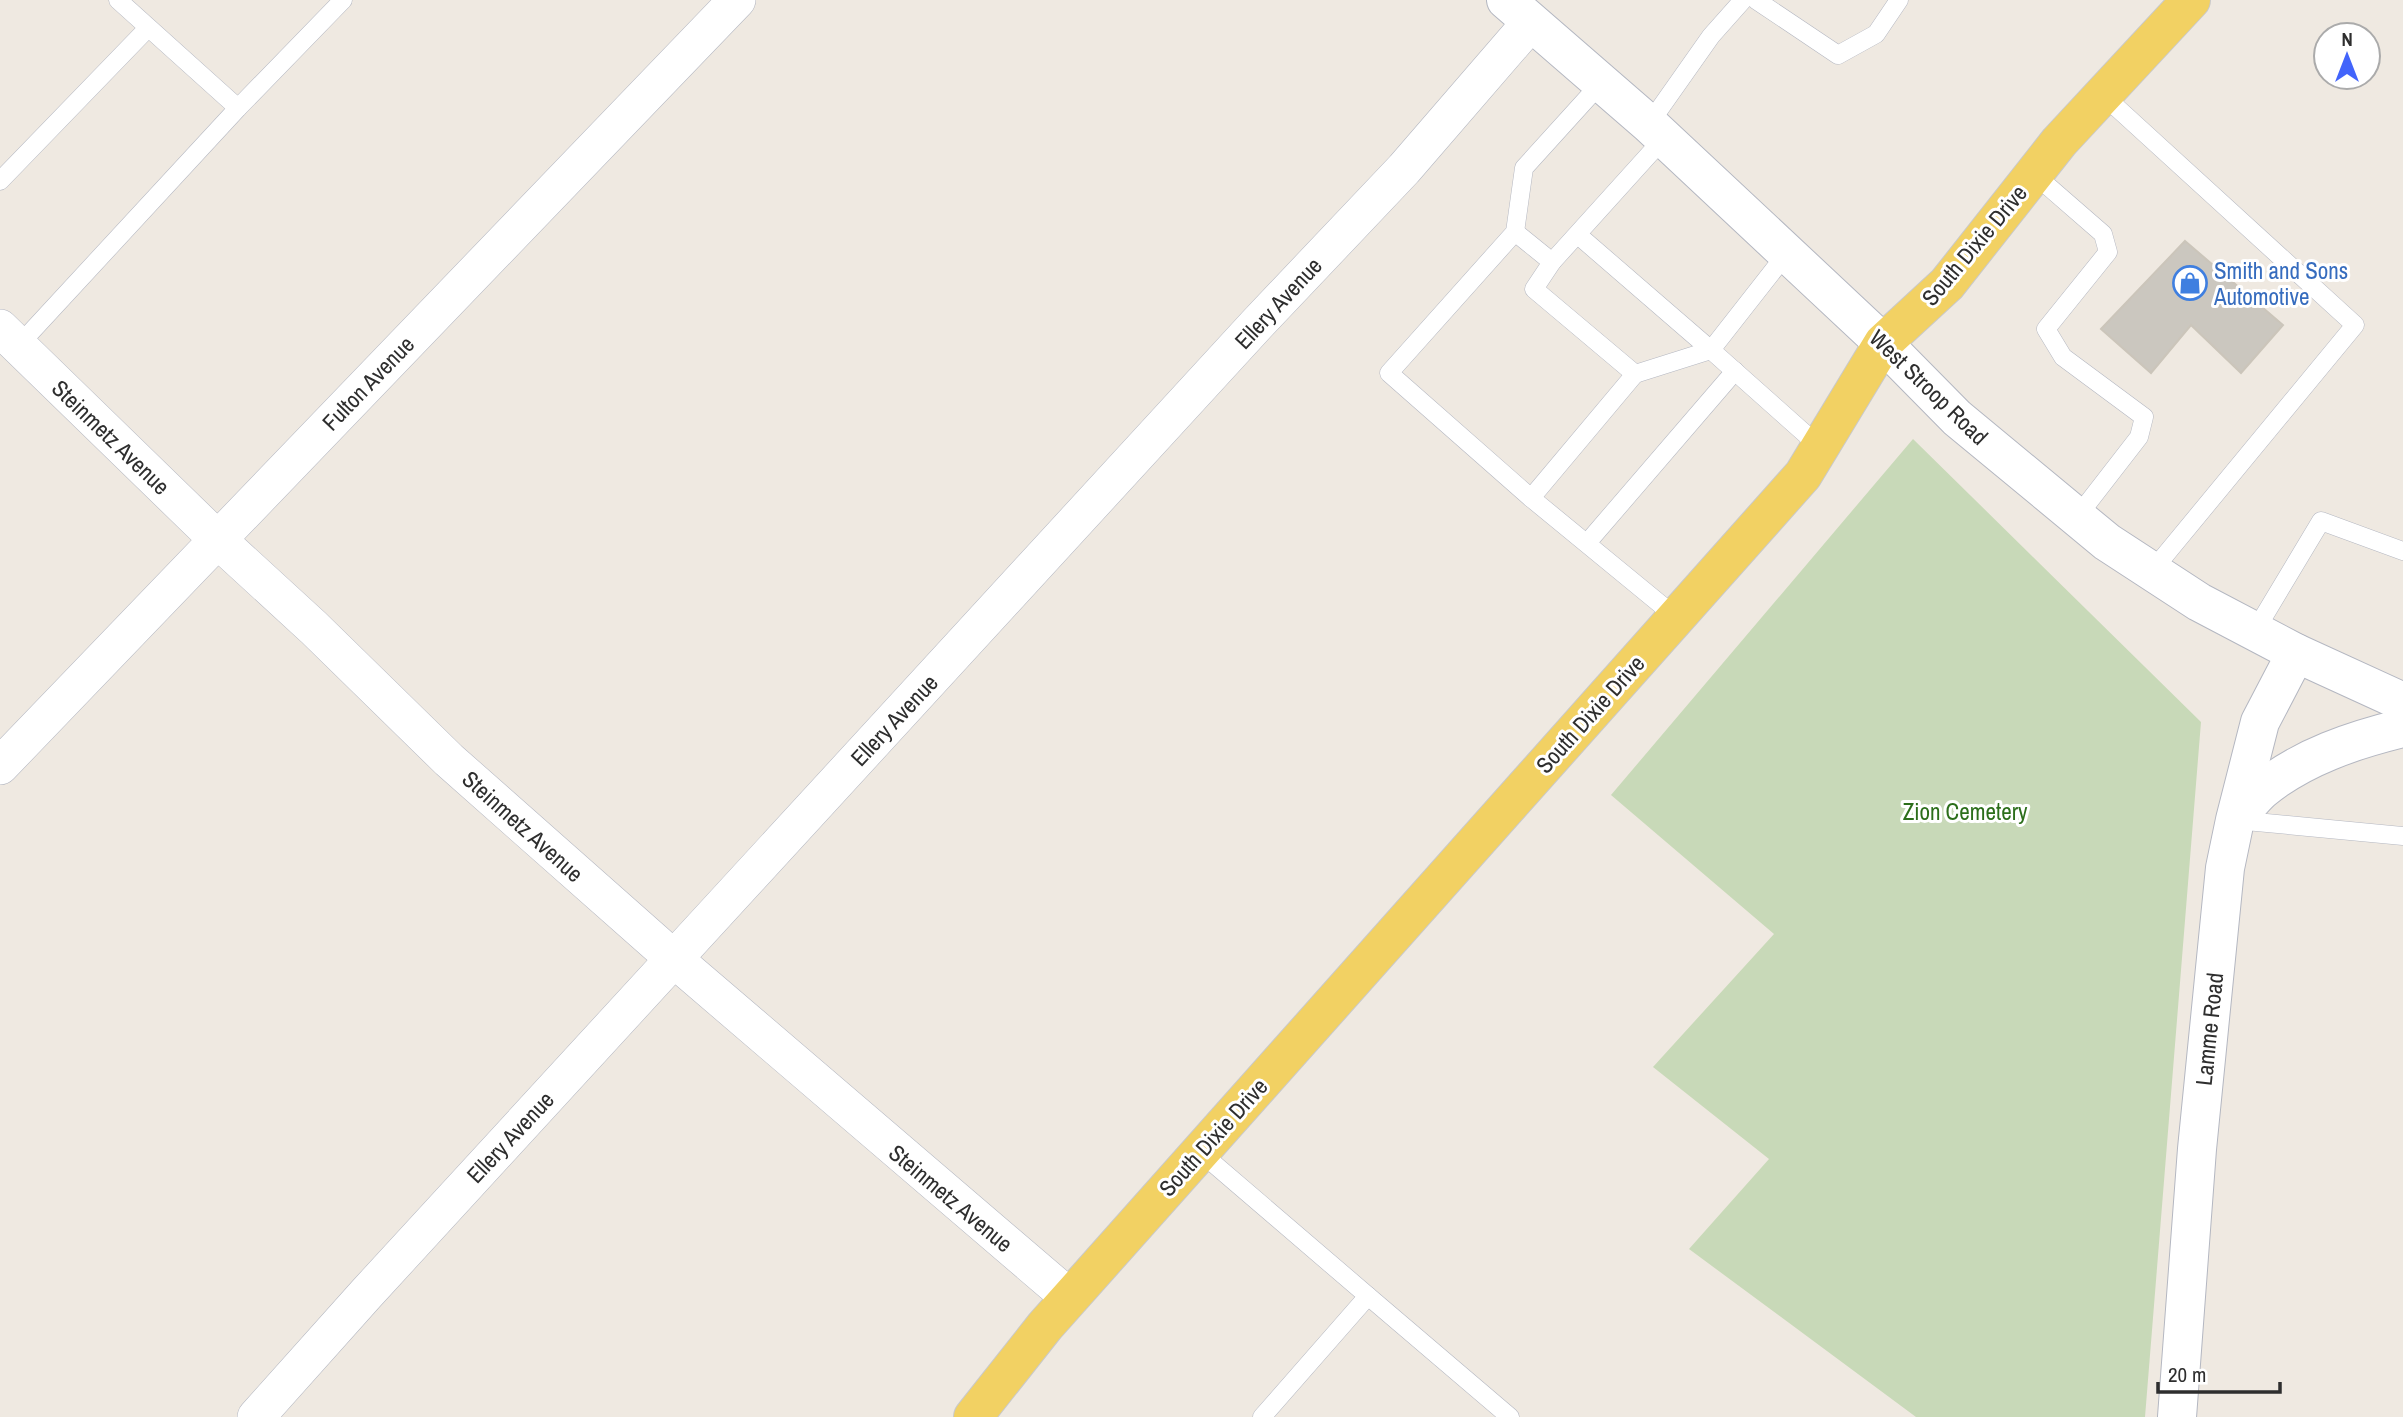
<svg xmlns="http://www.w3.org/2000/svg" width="2403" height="1417" font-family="'Archivo Narrow',sans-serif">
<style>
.cemetery{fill:#c8d9b8}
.building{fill:#cbc7bf;stroke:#cbc5ba;stroke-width:2}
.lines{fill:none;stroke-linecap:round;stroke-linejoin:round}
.lane-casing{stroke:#b4b7c1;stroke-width:19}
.street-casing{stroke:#b4b7c1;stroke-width:38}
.secondary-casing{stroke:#b4b7c1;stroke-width:40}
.primary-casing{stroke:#c9c9c9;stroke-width:40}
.lane{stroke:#fff;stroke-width:18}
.street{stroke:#fff;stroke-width:37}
.secondary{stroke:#fff;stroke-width:38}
.primary{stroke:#f2d163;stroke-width:38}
.labels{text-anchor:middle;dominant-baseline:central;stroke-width:6;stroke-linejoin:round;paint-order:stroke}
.street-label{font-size:23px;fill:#2e2e2e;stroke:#fff}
.shop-label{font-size:23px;fill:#366cbe;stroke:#fff;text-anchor:start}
.park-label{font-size:23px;fill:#2c6e1b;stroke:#fff}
</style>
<rect width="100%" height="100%" fill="#efe9e1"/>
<polygon class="cemetery" points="1913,439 2201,722 2145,1417 1916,1417 1689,1249 1769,1159 1653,1067 1774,934 1611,795"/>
<polygon class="building" points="2185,241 2283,325 2241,373 2191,325 2151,373 2101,329"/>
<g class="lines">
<g class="lane-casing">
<g id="lane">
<polyline points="1756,0 1838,55 1876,34 1899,0"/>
<polyline points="1601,83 1524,168 1515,232 1389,373 1531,498 1676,617"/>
<polyline points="2103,95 2355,325 2152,571"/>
<polyline points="238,108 343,0"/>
<polyline points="1649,124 1711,36 1743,0"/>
<polyline points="2034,174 2103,234 2108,252 2046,329 2063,357 2144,417 2139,437 2077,517"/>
<polyline points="0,181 148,28"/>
<polyline points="1515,232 1552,262 1664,138"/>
<polyline points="1578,235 1711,350"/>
<polyline points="1787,253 1711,350 1820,447"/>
<polyline points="1552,262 1534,289 1635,374 1711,350"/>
<polyline points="18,346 238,108 118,0"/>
<polyline points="1531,498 1635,374"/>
<polyline points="1587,543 1735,371"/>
<polyline points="2255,631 2321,521 2403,551"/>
<polyline points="2235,820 2403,836"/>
<polyline points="1200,1152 1368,1296 1262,1417"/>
<polyline points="1368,1296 1510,1417"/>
</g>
</g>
<g class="street-casing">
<g id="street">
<polyline points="0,328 217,539 314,628 449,760 674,959 1070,1298"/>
<polyline points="0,766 737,0"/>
<polyline points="256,1417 366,1294 1257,324 1404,169 1531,22"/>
</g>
</g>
<g class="secondary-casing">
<g id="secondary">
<polyline points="1506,0 1649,124 1883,343 1957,418 2107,542 2199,602 2296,653 2403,702"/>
<path d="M2236 818C2245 809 2253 798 2262 790 2302 757 2354 740 2403 728"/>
<polyline points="2177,1417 2197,1149 2225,868 2235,820 2260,722 2296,653"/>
</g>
</g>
<g class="primary-casing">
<polyline id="primary" points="973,1417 1045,1326 1803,475 1883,343 1947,284 2059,142 2191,0"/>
</g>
<use href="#lane" class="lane"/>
<use href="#street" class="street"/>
<use href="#secondary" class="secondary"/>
<use href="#primary" class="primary"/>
</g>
<defs>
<g id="shop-ring" transform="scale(1.75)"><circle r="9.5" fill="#fff" stroke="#3f7fe0" stroke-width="1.5"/><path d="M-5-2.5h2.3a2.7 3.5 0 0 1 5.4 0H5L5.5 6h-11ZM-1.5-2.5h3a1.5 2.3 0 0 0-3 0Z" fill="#3f7fe0"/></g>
</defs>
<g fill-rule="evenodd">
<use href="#shop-ring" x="2190" y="283"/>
</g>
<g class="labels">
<g class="street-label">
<text transform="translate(1974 245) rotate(-50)">South Dixie Drive</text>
<text transform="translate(1278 303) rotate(-47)">Ellery Avenue</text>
<text transform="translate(368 383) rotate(-46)">Fulton Avenue</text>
<text transform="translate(1929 387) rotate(44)">West Stroop Road</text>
<text transform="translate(111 437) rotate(44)">Steinmetz Avenue</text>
<text transform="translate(1590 714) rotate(-48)">South Dixie Drive</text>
<text transform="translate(894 720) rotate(-47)">Ellery Avenue</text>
<text transform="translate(523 826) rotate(42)">Steinmetz Avenue</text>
<text transform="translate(2209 1029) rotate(-84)">Lamme Road</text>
<text transform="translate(510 1137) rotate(-47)">Ellery Avenue</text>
<text transform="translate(1213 1137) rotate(-48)">South Dixie Drive</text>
<text transform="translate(951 1198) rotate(40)">Steinmetz Avenue</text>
</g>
<g class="shop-label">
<text x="2214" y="270">Smith and Sons<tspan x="2214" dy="26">Automotive</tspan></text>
</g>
<g class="park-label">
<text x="1965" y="811">Zion Cemetery</text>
</g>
</g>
<g transform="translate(2347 56)"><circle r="33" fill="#ffffff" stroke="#ababab" stroke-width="2"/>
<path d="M0-5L12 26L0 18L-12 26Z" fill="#4264fb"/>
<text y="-10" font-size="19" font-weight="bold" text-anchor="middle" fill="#2e2e2e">N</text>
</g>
<path d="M2158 1382v10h122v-10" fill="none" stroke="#2e2e2e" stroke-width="3.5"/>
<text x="2168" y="1382" font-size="21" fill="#2e2e2e" stroke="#ffffff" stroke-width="5" paint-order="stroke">20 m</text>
</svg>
